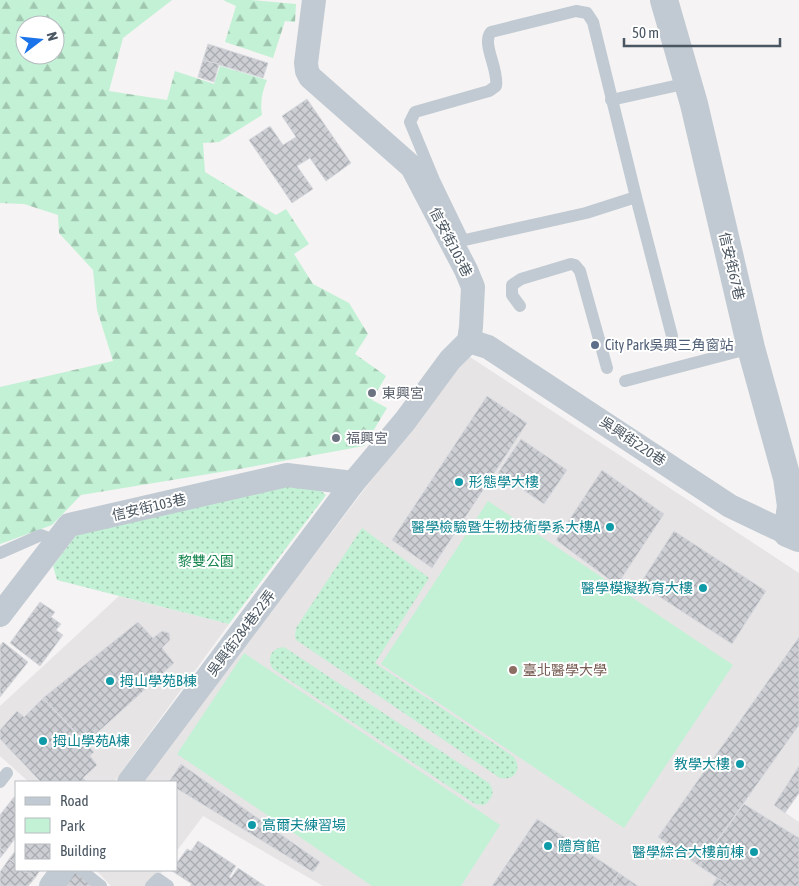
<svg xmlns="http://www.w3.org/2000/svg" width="799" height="886" font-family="'Asap Condensed','Noto Sans TC',sans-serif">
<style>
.education{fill:#e6e4e5}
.green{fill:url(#green-dots)}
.forest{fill:url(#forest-firs);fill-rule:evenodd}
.pitch{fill:#c3f1d5}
.building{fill:url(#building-cross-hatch);stroke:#d7d9de}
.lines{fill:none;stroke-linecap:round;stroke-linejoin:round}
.service{stroke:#c1cad2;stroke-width:12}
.minor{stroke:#c1cad2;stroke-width:24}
.tertiary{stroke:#c1cad2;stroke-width:28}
.service-dot{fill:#5c6f8a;stroke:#fff;stroke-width:2}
.worship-dot{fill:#6b7280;stroke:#fff;stroke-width:2}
.culture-dot{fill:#0f9aa8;stroke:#fff;stroke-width:2}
.education-dot{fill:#8d6e63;stroke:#fff;stroke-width:2}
.labels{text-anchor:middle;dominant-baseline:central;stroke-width:4;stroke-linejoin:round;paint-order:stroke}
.street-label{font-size:14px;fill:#4a5661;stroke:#fff}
.service-label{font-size:14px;fill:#4e5e75;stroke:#fff;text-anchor:start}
.worship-label{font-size:14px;fill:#5b616d;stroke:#fff;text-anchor:start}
.culture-label{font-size:14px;fill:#0d838f;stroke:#fff;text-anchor:start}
.park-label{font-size:14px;fill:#17864f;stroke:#fff}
.education-label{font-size:14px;fill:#785e54;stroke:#fff;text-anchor:start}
</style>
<defs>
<pattern id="green-dots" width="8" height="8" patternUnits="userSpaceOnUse" patternTransform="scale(1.25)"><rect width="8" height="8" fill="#c3f1d5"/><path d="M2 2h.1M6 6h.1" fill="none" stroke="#a0c6b0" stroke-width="1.8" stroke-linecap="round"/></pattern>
<pattern id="forest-firs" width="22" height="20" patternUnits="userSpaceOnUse" patternTransform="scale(1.25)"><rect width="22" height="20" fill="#c3f1d5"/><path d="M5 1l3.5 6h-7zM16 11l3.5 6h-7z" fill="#a0c6b0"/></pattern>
<pattern id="building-cross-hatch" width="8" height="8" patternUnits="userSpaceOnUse" patternTransform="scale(1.25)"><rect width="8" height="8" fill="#cdcfd5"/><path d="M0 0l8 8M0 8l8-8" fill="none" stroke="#a8abb0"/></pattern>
</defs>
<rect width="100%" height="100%" fill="#f5f3f3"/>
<g class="education">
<polygon points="467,355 799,573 799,766 774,805 799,822 799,838 744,804 699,866 730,886 323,886 203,816 176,852 176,782 141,782"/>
<polygon points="119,596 229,624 114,782 29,782 0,756 0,706"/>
<polygon points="96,870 164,870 147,886 111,886"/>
</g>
<g class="green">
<polygon points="300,484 313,485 326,495 229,624 57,580 53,566 78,533"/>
<path d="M362 528 429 578 375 663 514 757C522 769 515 781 500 778L296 640 295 636 296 628Z"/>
<path d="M284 647 489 783C495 791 493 799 484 805L475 804 273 669C266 659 271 648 284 647Z"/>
</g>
<g class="forest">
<path d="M0 0H172L123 38 109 91 167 100 175 71 214 84 220 66 267 80C262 92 260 102 262 115L219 142 203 143 205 172 276 215 286 209 309 244 294 254 313 284 349 303 368 334 355 354 386 376 372 400 387 408 364 446 245 468 81 495 52 525 0 544V387L113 361 97 310 93 270 59 233 58 215 24 204 0 203ZM25 25H55V55H25Z"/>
<polygon points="223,0 251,0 296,4 295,22 285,21 273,58 225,42 236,6"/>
</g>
<g class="pitch">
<polygon points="488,501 733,665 624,828 381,664"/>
<polygon points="244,653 500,825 461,886 372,886 177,754"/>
</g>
<g class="building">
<polygon points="208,44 268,63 263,78 203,60"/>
<polygon points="203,60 219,64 214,82 198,77"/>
<polygon points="307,99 351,163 326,181 310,158 297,166 313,189 292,203 249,140 270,126 283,145 296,137 282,116"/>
<polygon points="487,396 527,423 432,568 392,540"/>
<polygon points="521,439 567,470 544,504 498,473"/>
<polygon points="602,470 664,514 617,585 556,540"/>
<polygon points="674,531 766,591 732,644 640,584"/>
<polygon points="40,602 55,612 51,617 61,624 56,630 63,635 40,666 10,643"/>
<polygon points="138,622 153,638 162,631 169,633 170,640 162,648 174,663 86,743 43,698"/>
<polygon points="799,637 799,725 699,866 658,837"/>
<polygon points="3,642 28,662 0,697 0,646"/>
<polygon points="43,698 94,752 90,756 97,765 83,778 87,782 41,782 0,739 0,730 17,711 24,717"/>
<polygon points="181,764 320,862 313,872 176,788 176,782 169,782"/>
<polygon points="799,766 799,793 785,813 774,805"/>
<polygon points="14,797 16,798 16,837 5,852 0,848 0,815"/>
<polygon points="744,804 799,838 799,886 730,886 699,866"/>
<polygon points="537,819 619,873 611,886 492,886"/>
<polygon points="198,841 236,866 229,877 231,878 238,868 265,886 190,886 192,884 172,871 176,870 176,864 187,849 191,851"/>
<polygon points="0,848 5,852 0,858"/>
<polygon points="16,850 16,864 9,859"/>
<polygon points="9,859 16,864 16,870 24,870 35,878 28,886 0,886 0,872"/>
<polygon points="24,870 40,870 35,878"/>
<polygon points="73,870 94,886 61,886"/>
<polygon points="619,873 638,886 611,886"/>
<polygon points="717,878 730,886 712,886"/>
</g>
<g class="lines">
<g class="service">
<path d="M576 11 587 13 593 22 636 197 586 213 465 240 462 238 434 180 410 122 415 112 489 91 496 86C499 69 481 43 491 32Z"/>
<polyline points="611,100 688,83"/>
<polyline points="636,197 672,336"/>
<polyline points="520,306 512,295 512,285 521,279 571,264 575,265 580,271 607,368"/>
<polyline points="625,381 751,348"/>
<polyline points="0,553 41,535 57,541"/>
<polyline points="0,782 7,773"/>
<polyline points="81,870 101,886"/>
<polyline points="151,886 158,879 168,886"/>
</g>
<g class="minor">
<polyline points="469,341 488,347 730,506 787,533"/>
<polyline points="0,615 69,525 287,475 353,483"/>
<polyline points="129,782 353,483 405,421 450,360 469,341 471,327 473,287 466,270 412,167 310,77 307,71 306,63 314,0"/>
<polyline points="51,886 63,870"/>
</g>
<polyline class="tertiary" points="664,0 694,104 751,348 787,478 791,506 787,533 799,538"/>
</g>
<circle class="service-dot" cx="595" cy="345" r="5"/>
<g class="worship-dot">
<circle cx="372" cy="393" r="5"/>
<circle cx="336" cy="438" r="5"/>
</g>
<g class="culture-dot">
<circle cx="459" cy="482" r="5"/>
<circle cx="610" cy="527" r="5"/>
<circle cx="703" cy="588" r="5"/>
<circle cx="110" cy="681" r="5"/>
<circle cx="43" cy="741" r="5"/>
<circle cx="740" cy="764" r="5"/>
<circle cx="252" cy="825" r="5"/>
<circle cx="548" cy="846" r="5"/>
<circle cx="754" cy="852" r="5"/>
</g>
<circle class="education-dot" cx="513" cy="670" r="5"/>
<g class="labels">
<g class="street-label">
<text transform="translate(451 242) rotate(63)">信安街103巷</text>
<text transform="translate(732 266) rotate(77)">信安街67巷</text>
<text transform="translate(633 441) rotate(34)">吳興街220巷</text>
<text transform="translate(149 507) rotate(-13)">信安街103巷</text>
<text transform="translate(241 633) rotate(-53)">吳興街284巷22弄</text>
</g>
<g class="service-label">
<text x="605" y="345">City Park吳興三角窗站</text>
</g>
<g class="worship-label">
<text x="382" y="393">東興宮</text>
<text x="346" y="438">福興宮</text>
</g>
<g class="culture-label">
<text x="469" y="482">形態學大樓</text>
<text x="600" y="527" text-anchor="end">醫學檢驗暨生物技術學系大樓A</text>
<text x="693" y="588" text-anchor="end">醫學模擬教育大樓</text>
<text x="120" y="681">拇山學苑B棟</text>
<text x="53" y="741">拇山學苑A棟</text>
<text x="730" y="764" text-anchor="end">教學大樓</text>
<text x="262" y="825">高爾夫練習場</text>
<text x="558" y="846">體育館</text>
<text x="744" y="852" text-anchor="end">醫學綜合大樓前棟</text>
</g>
<g class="park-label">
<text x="206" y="561">黎雙公園</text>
</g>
<g class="education-label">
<text x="523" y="670">臺北醫學大學</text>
</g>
</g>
<rect x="15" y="781" width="162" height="90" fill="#ffffff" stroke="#b7bbc0"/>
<rect x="25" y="797" width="25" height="8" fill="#c1cad2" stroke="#b7bbc0"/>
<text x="60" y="806" font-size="15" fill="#4a5661">Road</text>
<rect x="25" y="818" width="25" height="15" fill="#c3f1d5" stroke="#b7bbc0"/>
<text x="60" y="831" font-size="15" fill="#4a5661">Park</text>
<rect x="25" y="844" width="25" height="15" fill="url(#building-cross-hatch)" stroke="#b7bbc0"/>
<text x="60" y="856" font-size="15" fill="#4a5661">Building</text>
<g transform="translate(40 40) rotate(74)"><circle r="24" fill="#ffffff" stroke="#b7bbc0"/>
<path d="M0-4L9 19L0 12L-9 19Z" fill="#1a73e8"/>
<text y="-8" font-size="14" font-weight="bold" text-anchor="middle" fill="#4a5661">N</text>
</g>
<path d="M624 38v8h156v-8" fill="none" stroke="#4a5661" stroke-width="2.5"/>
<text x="632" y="38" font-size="15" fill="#4a5661" stroke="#ffffff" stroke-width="4" paint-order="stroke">50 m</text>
</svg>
